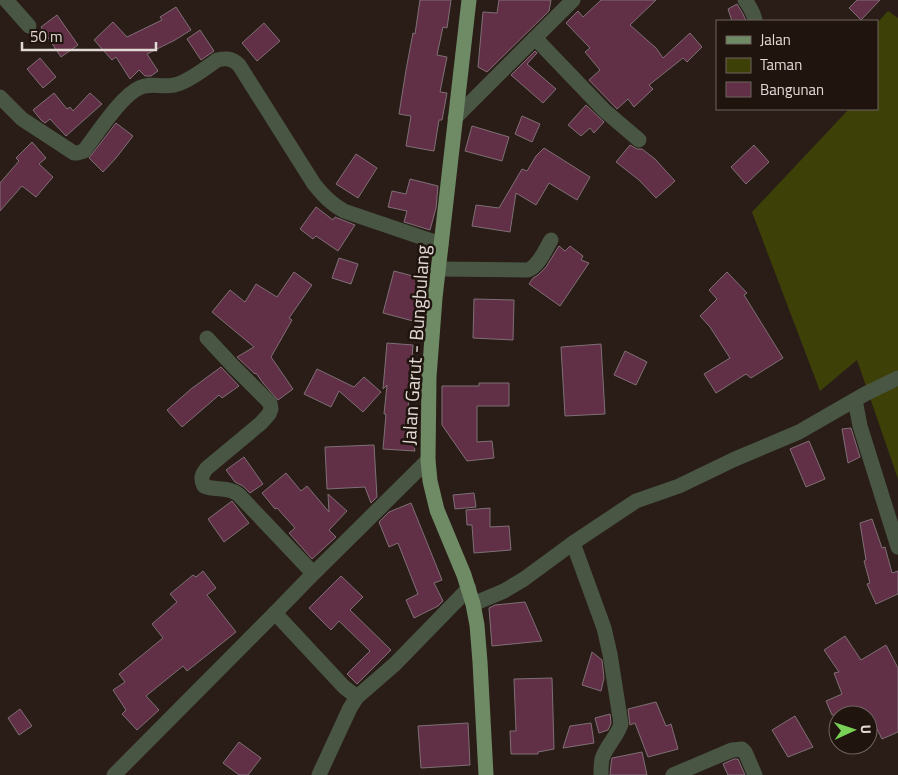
<svg xmlns="http://www.w3.org/2000/svg" width="898" height="775" font-family="'Titillium Web',sans-serif">
<style>
.green{fill:#3d4007}
.building{fill:#613046;stroke:#7f6f75}
.lines{fill:none;stroke-linecap:round;stroke-linejoin:round}
.minor{stroke:#485643;stroke-width:15}
.major{stroke:#6e8b65;stroke-width:15}
.labels{text-anchor:middle;dominant-baseline:central;stroke-width:5;stroke-linejoin:round;paint-order:stroke}
.street-label{font-size:19px;fill:#e2d9d5;stroke:#20140f}
</style>
<rect width="100%" height="100%" fill="#2a1d18"/>
<polygon class="green" points="888,11 898,18 898,479 857,360 820,391 752,212 849,109 877,109 877,23"/>
<g class="building">
<polygon points="420,0 451,0 447,28 443,27 437,55 447,57 440,92 447,93 442,120 439,120 434,151 406,146 411,116 399,114 406,70 413,33 415,34"/>
<polygon points="499,0 551,0 549,11 487,72 478,67 483,12 497,13"/>
<polygon points="601,0 656,0 630,25 656,48 663,58 690,33 702,47 687,62 683,58 649,85 653,89 634,107 628,99 617,109 589,80 600,70 585,52 590,48 566,23 578,11 583,17"/>
<polygon points="857,0 880,0 861,20 849,8"/>
<polygon points="737,4 743,14 746,21 732,21 728,9"/>
<polygon points="176,7 191,30 175,40 147,54 158,71 151,76 145,76 139,70 130,79 116,57 112,60 94,40 113,22 127,37 162,20 160,17"/>
<polygon points="57,15 78,45 61,57 41,27"/>
<polygon points="264,23 280,41 257,61 242,43"/>
<polygon points="200,30 214,51 201,60 187,39"/>
<polygon points="535,51 537,53 527,64 556,89 543,103 511,75"/>
<polygon points="40,58 56,77 43,88 27,69"/>
<polygon points="54,93 67,109 70,107 73,111 90,93 102,104 66,136 50,119 45,123 41,120 33,110"/>
<polygon points="586,105 604,122 594,133 590,128 581,136 568,125"/>
<polygon points="522,116 540,124 532,142 515,134"/>
<polygon points="116,123 133,136 116,158 103,172 89,158"/>
<polygon points="472,126 509,137 502,161 465,151"/>
<polygon points="32,142 46,158 39,164 53,177 36,197 22,186 0,211 0,183 19,161 16,158"/>
<polygon points="630,145 637,149 642,149 655,159 675,181 656,198 639,180 616,162"/>
<polygon points="754,145 769,162 746,184 731,167"/>
<polygon points="544,148 590,177 577,200 549,183 536,205 516,193 510,232 472,226 476,205 499,208 522,169 527,171 536,156"/>
<polygon points="356,154 377,168 358,198 336,184"/>
<polygon points="410,179 438,186 436,208 430,230 404,222 407,211 388,207 392,191 406,194"/>
<polygon points="316,207 333,220 335,217 355,225 338,251 316,236 313,239 300,229"/>
<polygon points="559,246 565,251 570,246 583,256 581,260 589,263 560,306 529,284 533,278 538,275 546,267"/>
<polygon points="339,258 358,264 351,284 332,278"/>
<polygon points="394,271 428,280 417,322 383,313"/>
<polygon points="294,272 312,285 289,318 292,320 271,357 293,389 278,400 263,383 256,373 255,374 237,357 254,347 212,312 230,290 245,302 256,284 277,297"/>
<polygon points="727,272 747,293 744,295 783,358 751,378 746,374 716,393 704,374 730,358 710,327 700,316 717,299 709,290"/>
<polygon points="474,299 514,300 513,340 473,338"/>
<polygon points="387,343 413,345 406,436 412,437 415,451 383,449 386,414 384,414 387,385 383,389"/>
<polygon points="601,344 605,414 565,416 561,347"/>
<polygon points="625,351 647,362 636,385 614,375"/>
<polygon points="221,367 239,386 222,398 219,395 182,427 167,410 191,389"/>
<polygon points="317,369 354,387 364,377 381,392 363,412 339,391 331,407 304,394"/>
<polygon points="479,383 509,383 509,406 477,406 477,442 492,441 494,458 467,461 442,425 442,386 479,386"/>
<polygon points="851,428 860,457 848,463 842,429"/>
<polygon points="809,441 825,479 806,487 790,449"/>
<polygon points="374,445 377,497 371,503 365,487 327,489 325,447"/>
<polygon points="244,457 263,484 250,493 243,486 235,482 226,470"/>
<polygon points="286,473 301,491 307,486 329,512 328,494 347,511 329,530 336,537 312,559 289,533 295,528 277,508 275,509 262,493"/>
<polygon points="474,493 476,507 455,509 453,495"/>
<polygon points="232,501 249,523 224,542 208,519"/>
<polygon points="411,503 442,580 434,583 443,601 438,606 414,618 406,600 418,594 398,543 389,547 379,522 389,512"/>
<polygon points="490,508 490,527 509,526 511,550 474,553 472,525 467,525 466,510"/>
<polygon points="872,519 882,548 885,547 892,573 898,571 898,594 876,604 867,584 870,583 864,561 866,560 860,523"/>
<polygon points="203,571 216,588 207,595 236,632 187,671 183,666 146,696 159,710 137,730 122,714 126,710 113,690 125,682 119,674 163,638 152,624 177,602 170,594 193,575 196,577"/>
<polygon points="341,576 363,597 350,610 391,650 357,684 347,674 370,651 339,621 331,630 309,608"/>
<polygon points="525,602 542,641 492,646 489,608 495,605"/>
<polygon points="845,636 861,660 886,645 898,668 898,732 882,739 870,715 832,715 826,701 842,694 834,673 839,672 824,650"/>
<polygon points="592,652 602,660 604,678 601,691 582,685"/>
<polygon points="552,678 554,749 538,752 538,754 511,754 510,731 516,731 514,679"/>
<polygon points="656,702 666,726 671,724 678,749 648,757 635,723 630,725 628,709"/>
<polygon points="20,709 32,726 19,735 8,718"/>
<polygon points="610,714 611,723 609,728 608,730 599,733 595,718"/>
<polygon points="795,716 813,747 788,757 772,730"/>
<polygon points="468,723 470,765 421,768 418,726"/>
<polygon points="591,723 594,743 563,748 570,726"/>
<polygon points="239,742 261,758 248,775 239,775 223,763"/>
<polygon points="642,752 647,775 610,775 611,764 612,758"/>
<polygon points="734,759 738,759 745,775 728,775 723,764"/>
</g>
<g class="lines">
<g class="minor">
<polyline points="6,0 29,26"/>
<path d="M745 0C750 7 754 13 755 21"/>
<polyline points="535,38 605,111 639,140"/>
<path d="M0 97 22 119 74 153H77L84 151C97 134 121 96 139 88 151 82 162 88 174 85 186 83 206 68 217 60 226 58 232 58 239 65L314 184C323 195 331 204 344 211L441 244"/>
<polyline points="455,118 573,0"/>
<path d="M438 269 528 270C539 266 545 250 551 240"/>
<path d="M207 338 234 367 270 403 271 409 269 414 261 423 207 468C202 474 200 478 204 486 216 491 226 486 238 494L313 573"/>
<polyline points="855,400 860,426 898,547"/>
<path d="M573 543 604 628 610 654 621 724C617 737 606 746 602 759 601 764 601 770 601 775"/>
<polyline points="473,604 504,591 524,579 573,543 636,501 679,486 735,459 799,432 865,394 898,378"/>
<polyline points="275,613 344,687 357,697"/>
<polyline points="114,775 275,613 308,579 428,460"/>
<polyline points="319,775 350,708 357,697 395,664 469,588"/>
<polyline points="673,775 732,750 742,749 745,752 755,775"/>
</g>
<polyline class="major" points="469,0 435,298 429,377 428,460 430,481 437,510 464,575 473,604 477,625 480,662 486,775"/>
</g>
<g class="labels">
<g class="street-label">
<text transform="translate(415 345) rotate(-86)">Jalan Garut - Bungbulang</text>
</g>
</g>
<rect x="716" y="20" width="162" height="90" fill="#20140f" stroke="#6e635e"/>
<rect x="726" y="36" width="25" height="8" fill="#6e8b65" stroke="#6e635e"/>
<text x="760" y="45" font-size="15" fill="#e2d9d5">Jalan</text>
<rect x="726" y="58" width="25" height="15" fill="#3d4007" stroke="#6e635e"/>
<text x="760" y="70" font-size="15" fill="#e2d9d5">Taman</text>
<rect x="726" y="82" width="25" height="15" fill="#613046" stroke="#6e635e"/>
<text x="760" y="95" font-size="15" fill="#e2d9d5">Bangunan</text>
<g transform="translate(853 730) rotate(87)"><circle r="24" fill="#20140f" stroke="#6e635e"/>
<path d="M0-4L9 19L0 12L-9 19Z" fill="#7ad157"/>
<text y="-8" font-size="14" font-weight="bold" text-anchor="middle" fill="#e2d9d5">U</text>
</g>
<path d="M22 42v8h134v-8" fill="none" stroke="#e2d9d5" stroke-width="2.5"/>
<text x="30" y="42" font-size="15" fill="#e2d9d5" stroke="#20140f" stroke-width="4" paint-order="stroke">50 m</text>
</svg>
